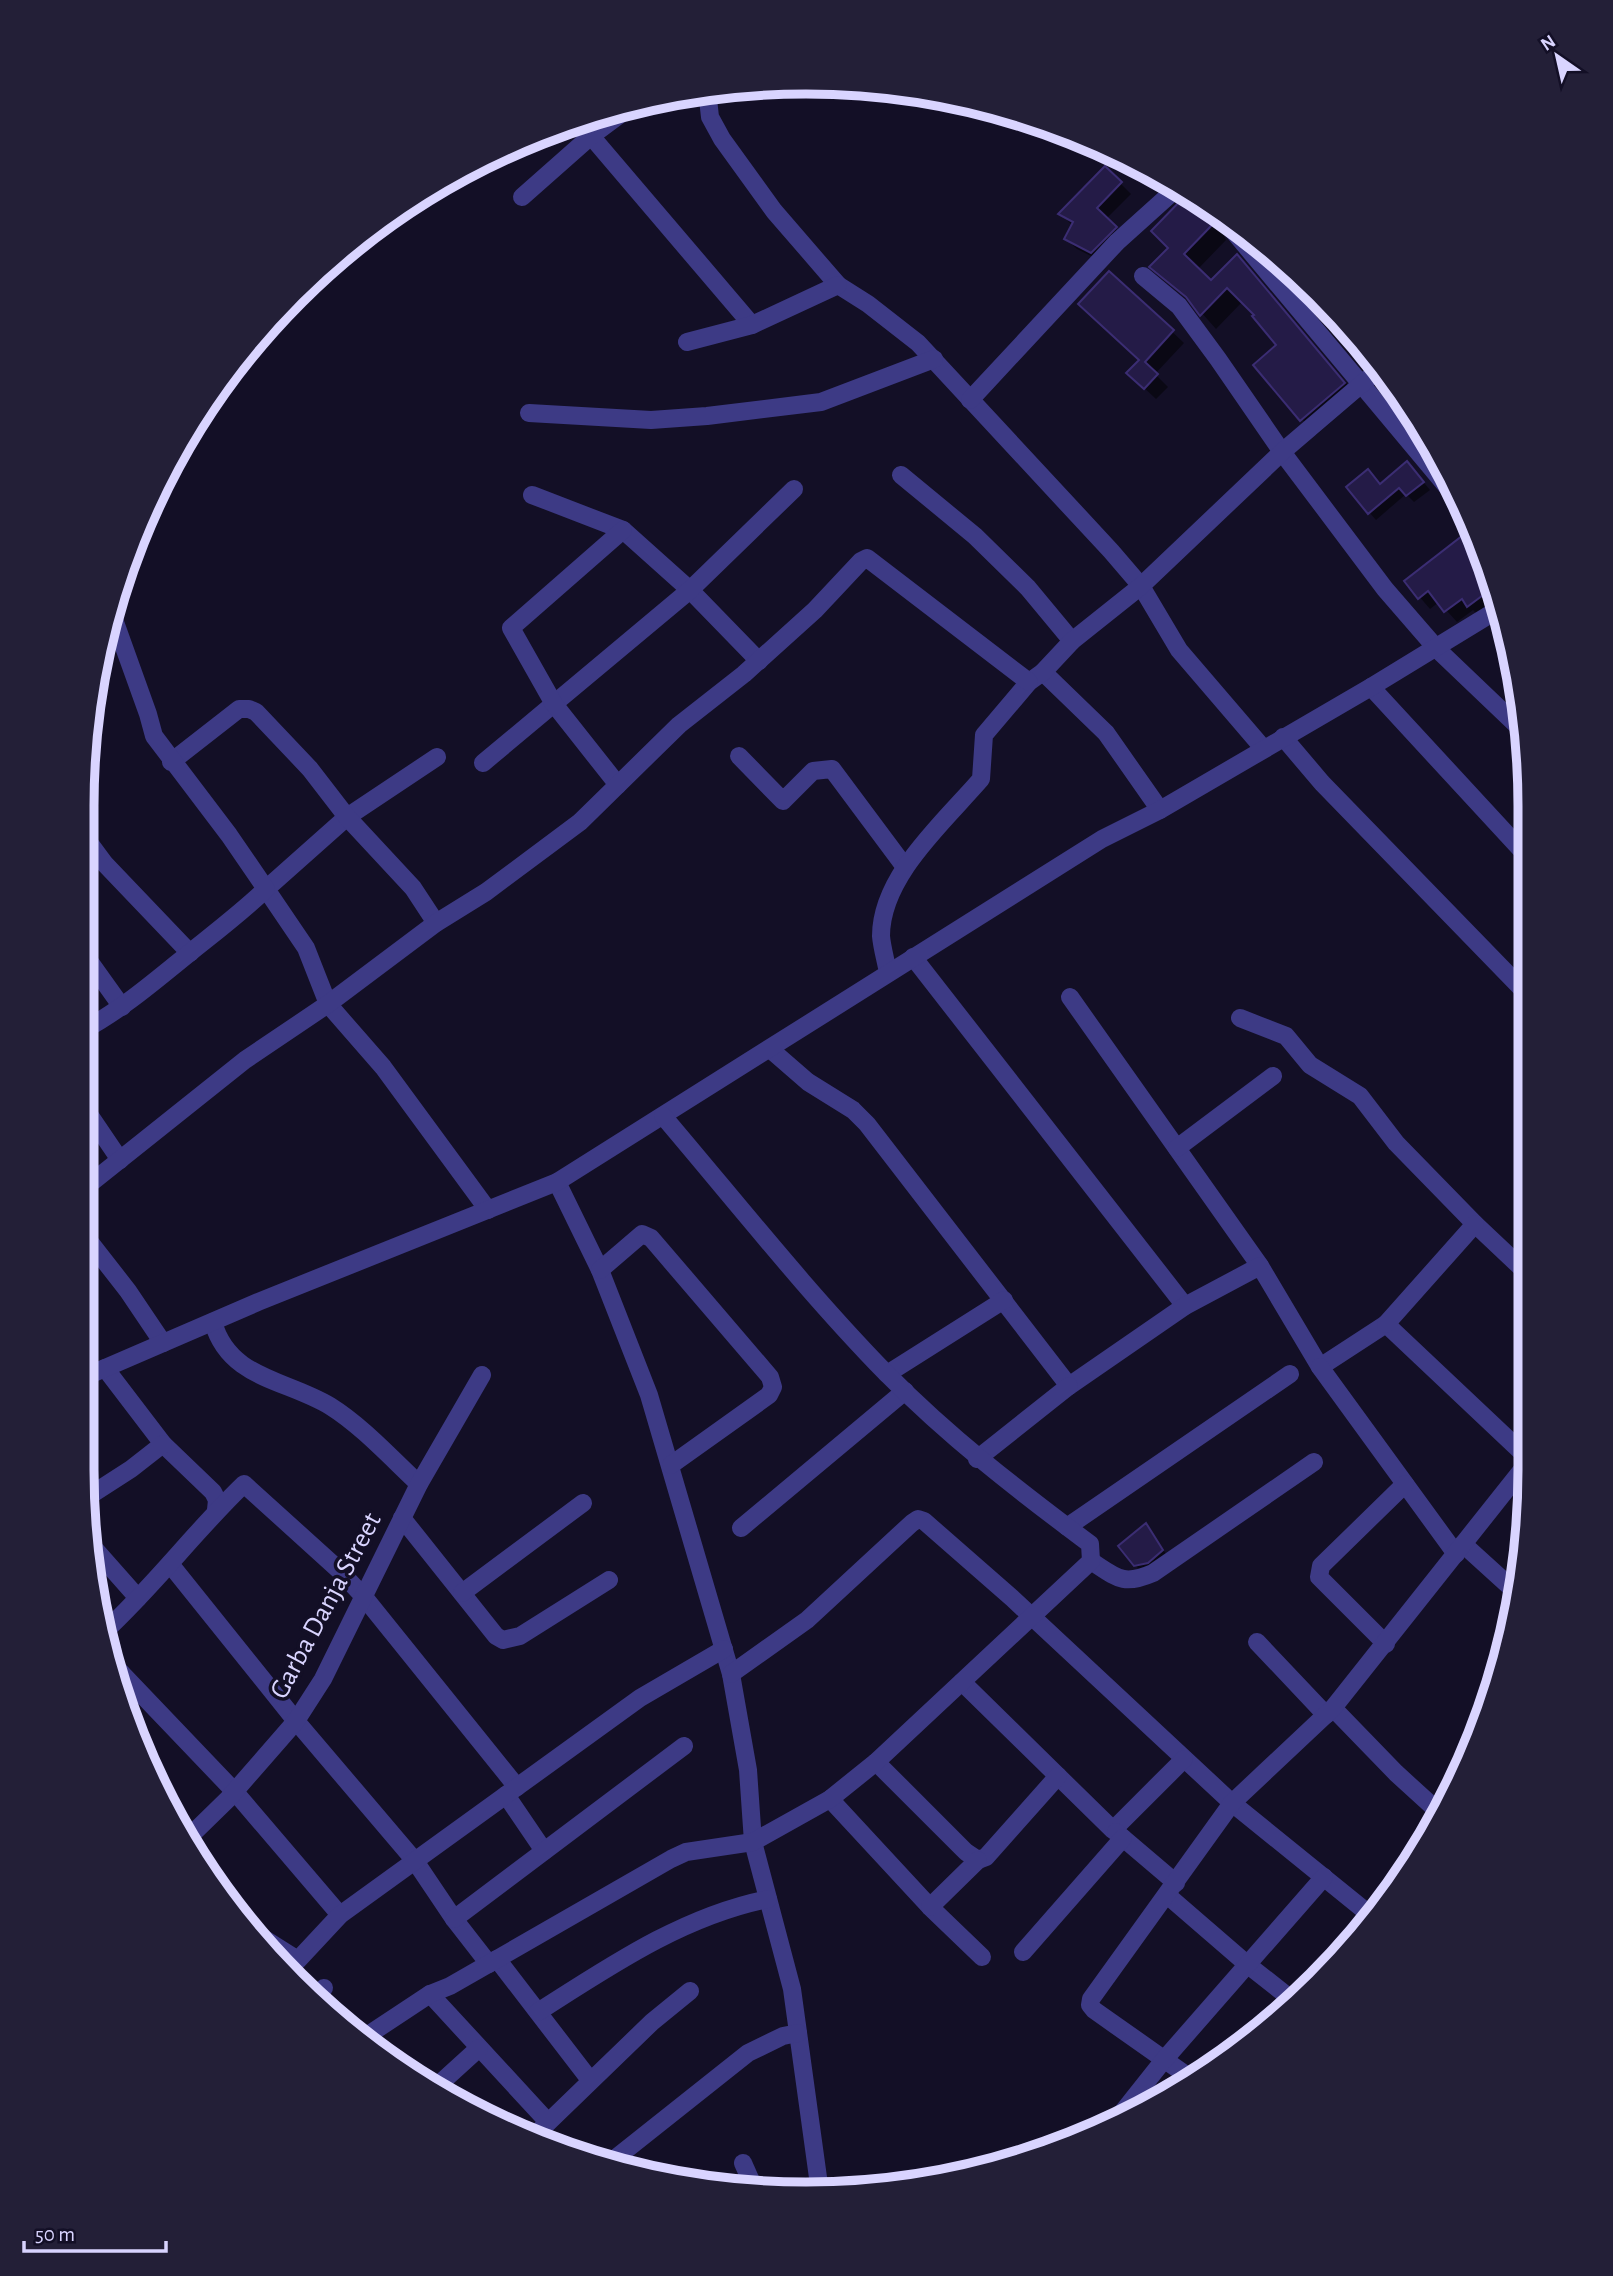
<svg xmlns="http://www.w3.org/2000/svg" width="1613" height="2276" font-family="'Alegreya Sans',sans-serif">
<style>
.shadow{fill:#0007}
.building{fill:#241b47;stroke:#3b2d73;stroke-width:2}
.lines{fill:none;stroke-linecap:round;stroke-linejoin:round}
.minor{stroke:#3d3a85;stroke-width:18}
.labels{text-anchor:middle;dominant-baseline:central;stroke-width:7;stroke-linejoin:round;paint-order:stroke}
.street-label{font-size:28px;fill:#d9d4ff;stroke:#130f26}
.rim{fill:none;stroke:#d9d4ff;stroke-width:9}
</style>
<rect width="100%" height="100%" fill="#130f26"/>
<g class="shadow">
<polygon points="1105,168 1131,194 1106,219 1126,239 1103,262 1077,249 1066,239 1073,226 1061,214"/>
<polygon points="1187,197 1222,232 1226,240 1198,269 1211,283 1237,256 1359,398 1316,435 1255,365 1279,345 1256,315 1243,301 1216,329 1193,303 1152,267 1171,248"/>
<polygon points="1270,253 1316,296 1310,301"/>
<polygon points="1110,273 1184,343 1155,374 1168,387 1156,399 1140,384 1141,360"/>
<polygon points="1354,334 1375,366 1351,337"/>
<polygon points="1414,471 1430,490 1414,502 1406,494 1376,520 1369,512 1380,485"/>
<polygon points="1462,539 1487,568 1500,602 1480,617 1473,610 1457,622 1439,602 1430,609 1406,581"/>
<polygon points="1146,1526 1169,1558 1143,1573 1135,1565"/>
</g>
<g class="building">
<polygon points="1105,166 1122,182 1097,208 1117,227 1091,253 1064,239 1073,222 1058,214"/>
<polygon points="1186,195 1208,216 1213,224 1184,254 1211,280 1237,254 1345,383 1300,421 1253,365 1276,345 1252,316 1254,315 1227,288 1200,316 1186,297 1149,267 1168,248 1151,231"/>
<polygon points="1109,271 1174,330 1145,362 1158,374 1144,389 1126,373 1139,360 1078,304"/>
<polygon points="1407,461 1424,482 1406,496 1399,488 1368,514 1346,487 1368,469 1380,484"/>
<polygon points="1462,536 1487,569 1494,587 1467,607 1462,599 1444,612 1428,591 1418,599 1404,581"/>
<polygon points="1146,1523 1163,1550 1148,1563 1134,1566 1118,1546"/>
</g>
<g class="lines">
<g class="minor">
<polyline points="707,90 710,117 722,139 774,211 838,285 868,304 918,343 1111,551 1141,586 1179,650 1263,748"/>
<polyline points="591,136 752,325"/>
<polyline points="522,197 591,136 626,110"/>
<polyline points="1219,214 1464,507"/>
<polyline points="1143,276 1179,306 1218,359 1282,452 1385,589 1437,649 1525,733"/>
<polyline points="687,342 752,325 838,285"/>
<polyline points="970,400 1117,242 1177,188"/>
<polyline points="529,413 651,420 707,416 821,402 934,359"/>
<polyline points="901,475 975,536 1028,588 1072,641"/>
<polyline points="532,495 623,530 690,590 759,661"/>
<polyline points="1043,672 1106,733 1160,810"/>
<polyline points="1371,687 1525,854"/>
<polyline points="1283,737 1322,783 1526,993"/>
<polyline points="739,756 783,801 813,771 832,769 905,867"/>
<polyline points="437,757 347,817 266,889 306,948 328,1004 383,1067 488,1210"/>
<polyline points="171,762 239,709 249,709 256,712 310,769 347,817 413,888 436,923"/>
<polyline points="483,763 690,590 794,489"/>
<polyline points="618,785 554,704 511,628 623,530"/>
<polyline points="82,833 105,864 190,953"/>
<polyline points="82,951 122,1007"/>
<polyline points="913,957 1185,1306"/>
<path d="M888 973C886 961 882 948 881 936 881 876 944 822 981 779L984 735 1029 682 1043 672 1072 641 1141 586 1282 452 1378 370"/>
<polyline points="1070,997 1260,1266"/>
<polyline points="1240,1018 1286,1036 1310,1065 1360,1096 1396,1143 1475,1224 1528,1274"/>
<path d="M82 1031C123 1009 156 980 192 951 217 931 243 911 266 889L229 835 154 736 148 714 111 611"/>
<polyline points="770,1049 808,1082 853,1110 867,1124 1069,1386 1185,1306 1260,1266 1320,1367 1386,1324 1529,1459"/>
<polyline points="82,1104 120,1160"/>
<polyline points="1177,1148 1273,1076"/>
<polyline points="557,1182 600,1270 649,1395 731,1674 748,1770 753,1842 792,1989 820,2192"/>
<polyline points="82,1190 245,1060 328,1004 436,923 486,892 580,822 679,725 744,674 815,610 861,561 867,558 1029,682"/>
<polyline points="82,1232 128,1291 163,1343"/>
<polyline points="600,1270 642,1234 651,1238 770,1377 773,1387 769,1395 671,1465"/>
<path d="M213 1322C229 1379 285 1379 330 1406 362 1426 391 1458 419 1484"/>
<polyline points="1386,1324 1475,1224"/>
<polyline points="1320,1367 1456,1554"/>
<polyline points="105,1368 163,1444 213,1492 217,1500 216,1510"/>
<polyline points="887,1374 1004,1300"/>
<polyline points="82,1378 258,1302 557,1182 1102,839 1160,810 1371,687 1502,607"/>
<polyline points="977,1459 1069,1386"/>
<polyline points="86,1498 131,1469 163,1444"/>
<polyline points="402,1518 496,1636 503,1640 520,1636 609,1580"/>
<polyline points="1067,1527 1290,1374"/>
<polyline points="741,1528 905,1391"/>
<polyline points="1463,1544 1517,1593"/>
<polyline points="92,1546 138,1598"/>
<path d="M1091 1561C1117 1578 1123 1586 1153 1573L1314 1462"/>
<polyline points="170,1564 296,1721 415,1861 454,1919 489,1964"/>
<polyline points="462,1593 583,1503"/>
<path d="M104 1632C154 1586 195 1531 244 1484L339 1570 364 1597 517 1787"/>
<polyline points="1257,1642 1326,1715"/>
<polyline points="1386,1644 1319,1577 1321,1566 1405,1484"/>
<polyline points="107,1658 235,1792 340,1915"/>
<polyline points="731,1674 807,1620 912,1523 918,1519 924,1521 1012,1598 1232,1803 1374,1918"/>
<polyline points="962,1682 1113,1830 1184,1759"/>
<polyline points="1333,1708 1396,1773 1441,1814"/>
<polyline points="876,1762 966,1852 978,1860 986,1857 1058,1776"/>
<polyline points="506,1795 544,1851"/>
<polyline points="830,1799 930,1907 982,1957"/>
<polyline points="1116,1832 1176,1883"/>
<polyline points="186,1840 228,1799 296,1721 323,1679 419,1484 482,1375"/>
<polyline points="1167,1895 1248,1965 1295,2002"/>
<polyline points="930,1907 978,1860"/>
<polyline points="454,1919 684,1746"/>
<polyline points="260,1936 298,1960 340,1915 640,1698 724,1649"/>
<polyline points="1023,1952 1123,1838"/>
<polyline points="497,1959 590,2080"/>
<polyline points="430,1994 548,2122"/>
<polyline points="315,1998 324,1988"/>
<path d="M538 2012C610 1966 683 1916 768 1899"/>
<path d="M362 2039 430 1994 450 1986 671 1859 686 1852 753 1842 830 1799 876 1762 1091 1561 1090 1544C1019 1491 949 1437 886 1373 807 1292 737 1203 663 1116"/>
<polyline points="1189,2077 1094,2010 1090,2005 1091,1999 1232,1803 1333,1708 1529,1461"/>
<polyline points="435,2088 479,2048"/>
<polyline points="1113,2124 1163,2061 1324,1877"/>
<polyline points="531,2139 652,2022 690,1991"/>
<polyline points="612,2161 748,2053 783,2036 798,2033"/>
<polyline points="743,2163 755,2190"/>
</g>
</g>
<g class="labels">
<g class="street-label">
<text transform="translate(326 1606) rotate(-62)">Garba Danja Street</text>
</g>
</g>
<path d="M0 0H1613V2276H0ZM806 94H806A712 712 0 0 1 1518 806V1470A712 712 0 0 1 806 2182H806A712 712 0 0 1 94 1470V806A712 712 0 0 1 806 94Z" fill="#231f37" fill-rule="evenodd"/>
<path class="rim" d="M806 94H806A712 712 0 0 1 1518 806V1470A712 712 0 0 1 806 2182H806A712 712 0 0 1 94 1470V806A712 712 0 0 1 806 94Z"/>
<g transform="translate(1557 56) rotate(326)" stroke="#130f26" stroke-width="5" paint-order="stroke">
<path d="M0-5L12 26L0 18L-12 26Z" fill="#d9d4ff"/>
<text y="-10" font-size="19" font-weight="bold" text-anchor="middle" fill="#d9d4ff">N</text>
</g>
<path d="M24 2241v10h142v-10" fill="none" stroke="#d9d4ff" stroke-width="3.5"/>
<text x="35" y="2241" font-size="21" fill="#d9d4ff" stroke="#130f26" stroke-width="5" paint-order="stroke">50 m</text>
</svg>
